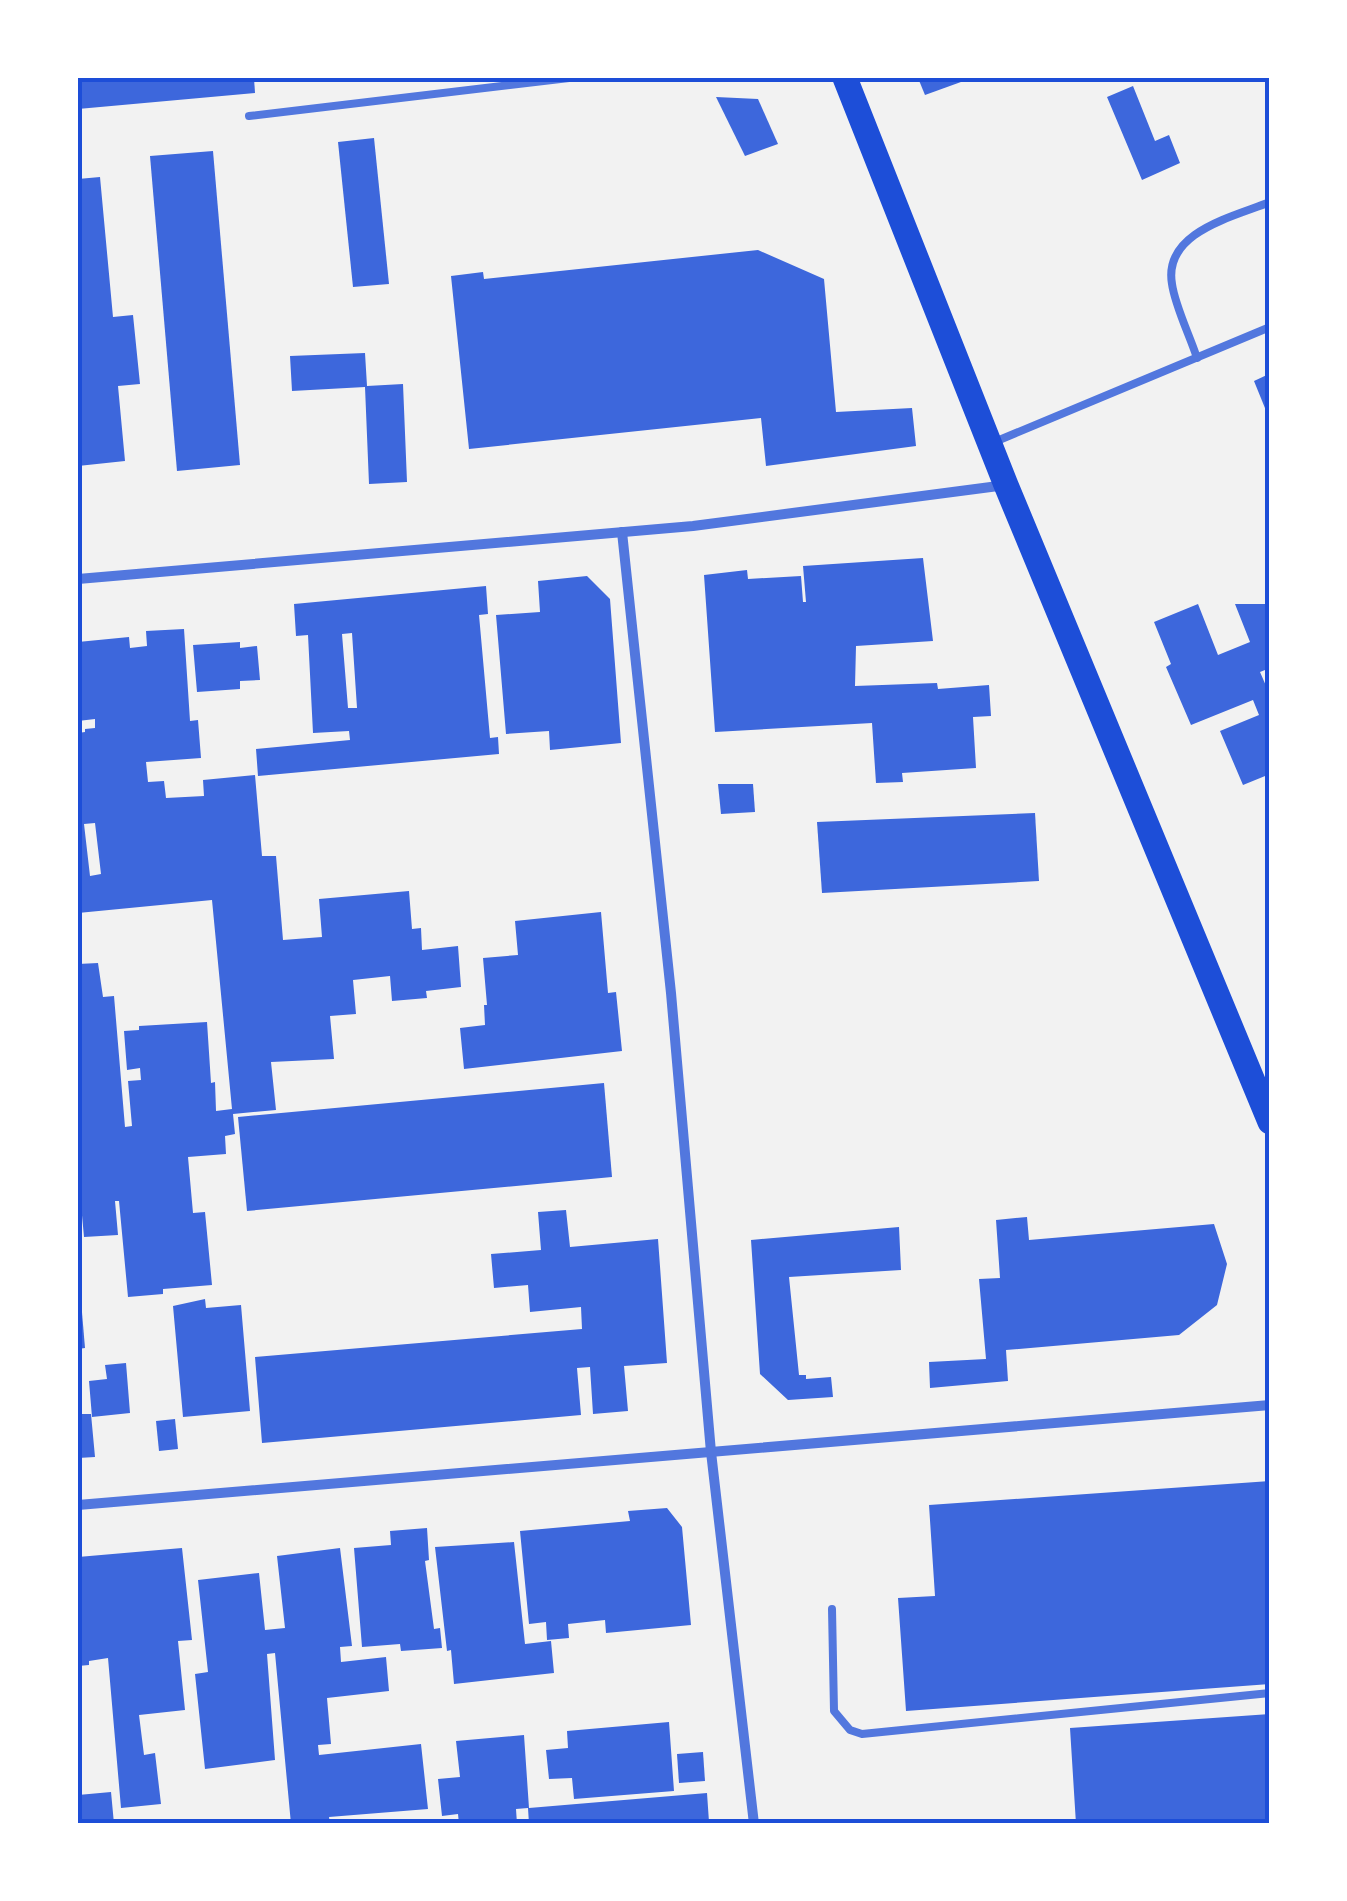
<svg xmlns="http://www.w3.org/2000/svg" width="1347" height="1901" font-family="'Titillium Web',sans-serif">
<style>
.building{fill:#3d67dc;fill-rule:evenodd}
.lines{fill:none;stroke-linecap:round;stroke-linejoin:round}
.service{stroke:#5277de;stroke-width:8}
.minor{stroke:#5277de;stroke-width:10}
.primary{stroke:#1d4ed8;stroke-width:25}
.neatline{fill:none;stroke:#1d4ed8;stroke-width:4}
</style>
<rect width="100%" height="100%" fill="#f2f2f2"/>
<g class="building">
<polygon points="78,78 254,78 255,93 78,109"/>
<polygon points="918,78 972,78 925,95"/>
<polygon points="1133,86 1155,141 1169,135 1180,163 1142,180 1107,97"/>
<polygon points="716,97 758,99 778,144 745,156"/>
<polygon points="374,138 389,284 353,287 338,142"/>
<polygon points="213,151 240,465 177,471 150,156"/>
<polygon points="100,177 113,317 133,315 140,384 118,386 125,461 78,466 78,179"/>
<polygon points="758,250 824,279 836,412 912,408 916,446 766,466 761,418 469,449 451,276 483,272 484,279"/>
<polygon points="365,353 367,386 403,384 407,482 369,484 365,387 292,391 290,356"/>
<polygon points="1269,374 1269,418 1254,381"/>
<polygon points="923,558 933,641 856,646 855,686 937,683 938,689 989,685 991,716 973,717 976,768 902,773 903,782 876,783 872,723 715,732 704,575 747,570 748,579 801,576 803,602 806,602 803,566"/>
<polygon points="587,576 610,599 621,743 550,750 549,731 506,734 496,615 540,612 538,581"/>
<path d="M486 586 488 614 479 615 490 738 498 737 499 754 258 776 256 749 350 740 349 731 313 733 308 635 296 636 294 604ZM352 633 357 708H348L342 634Z"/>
<polygon points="1198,604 1218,655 1250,642 1235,604 1270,604 1270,668 1260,672 1270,695 1270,774 1243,785 1220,731 1259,715 1253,700 1191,725 1166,667 1171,664 1154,622"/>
<path d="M184 629 190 721 198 720 201 758 146 762 148 782 164 781 166 798 204 796 203 780 255 775 262 856H276L283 940 322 937 319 899 409 891 412 929 421 928 422 950 458 946 461 987 426 991 427 998 392 1001 390 976 353 980 356 1014 330 1016 334 1059 271 1062 276 1110 233 1114 235 1134 225 1136 226 1154 188 1157 193 1213 205 1212 212 1285 163 1289V1294L128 1297 119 1201H115L118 1235 84 1237 78 1172V1140H81L78 1085V964L98 963 103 997 114 996 125 1127 132 1126 128 1081 141 1080 140 1068 127 1070 124 1031 139 1030V1026L207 1022 211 1083 215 1082 216 1111 232 1109 212 900 78 913V733L85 732V729L95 728V719L78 721V642L129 637 130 648 147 646 146 631ZM95 823 101 874 90 876 84 824Z"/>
<polygon points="240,642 240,648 257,646 260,680 240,681 240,689 197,692 193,645"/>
<polygon points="718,784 753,784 755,812 721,814"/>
<polygon points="1035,813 1039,881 822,893 817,822"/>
<polygon points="601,912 608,993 616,992 622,1051 464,1069 460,1028 485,1025 484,1005 487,1005 483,958 518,955 515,921"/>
<polygon points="604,1083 612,1177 247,1211 238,1117"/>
<polygon points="566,1210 570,1247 658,1239 667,1363 624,1366 628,1411 593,1414 590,1367 577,1368 581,1415 262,1443 255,1357 582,1329 581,1307 530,1312 528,1285 494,1288 491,1254 541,1250 538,1212"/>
<polygon points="1027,1217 1029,1240 1214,1224 1227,1264 1217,1305 1179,1335 1006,1350 1008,1381 930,1388 929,1362 986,1359 979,1279 1000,1278 996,1220"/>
<polygon points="899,1227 901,1270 789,1277 799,1375 806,1375 806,1379 831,1377 833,1397 788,1400 760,1374 751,1240"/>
<polygon points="78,1289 80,1289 85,1348 78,1349"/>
<polygon points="205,1299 206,1308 241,1305 250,1411 183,1417 173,1306"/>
<polygon points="126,1363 130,1413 92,1417 89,1381 107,1379 105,1365"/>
<polygon points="78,1390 80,1390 82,1414 91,1414 95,1457 78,1458"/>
<polygon points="175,1419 178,1449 159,1451 156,1421"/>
<polygon points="1270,1481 1270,1684 906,1711 898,1598 935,1596 929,1505"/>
<polygon points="667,1508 682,1527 691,1625 606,1633 605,1620 568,1624 569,1638 547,1640 546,1622 529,1624 520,1531 630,1521 628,1511"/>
<polygon points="427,1528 429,1560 425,1561 434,1629 440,1628 442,1648 401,1651 400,1644 362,1647 354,1548 391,1545 390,1531"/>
<polygon points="514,1542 525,1644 551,1641 554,1673 454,1684 451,1650 447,1651 435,1547"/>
<polygon points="182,1548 192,1640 178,1641 185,1710 139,1715 144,1755 155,1753 161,1804 121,1808 108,1658 89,1661 89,1665 78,1666 78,1557"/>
<polygon points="340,1548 352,1646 340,1647 341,1662 386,1657 389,1691 327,1698 331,1744 318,1745 319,1755 421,1744 428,1809 329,1817 330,1824 291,1824 275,1653 267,1654 275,1760 205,1769 195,1674 208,1672 198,1580 259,1573 265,1630 285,1628 277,1556"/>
<polygon points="1270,1714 1270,1824 1076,1824 1070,1728"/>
<polygon points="669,1722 674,1791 574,1799 572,1778 549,1779 546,1750 568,1748 567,1731"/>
<polygon points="524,1735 529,1808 707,1793 709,1822 595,1824 594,1820 580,1822 580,1824 529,1824 528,1808 516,1809 517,1824 459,1824 458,1814 442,1816 438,1779 460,1777 456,1741"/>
<polygon points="703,1752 705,1781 679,1783 677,1754"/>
<polygon points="111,1792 114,1824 78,1824 78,1795"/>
</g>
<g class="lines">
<g class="service">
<polyline points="249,116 569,78"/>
<path d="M1197 358C1190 336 1175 306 1172 284 1163 232 1233 217 1270 202"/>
<polyline points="992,443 1270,327"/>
<polyline points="832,1609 834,1711 850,1730 862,1734 1270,1693"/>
</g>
<g class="minor">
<polyline points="622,532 671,993 711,1452 754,1824"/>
<polyline points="78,579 693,526 1006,485"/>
<polyline points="78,1505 1270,1405"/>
</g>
<polyline class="primary" points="845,78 1006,485 1270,1122"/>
</g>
<rect width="1347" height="1901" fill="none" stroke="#ffffff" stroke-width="160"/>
<rect x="80" y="80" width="1187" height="1741" class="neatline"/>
</svg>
